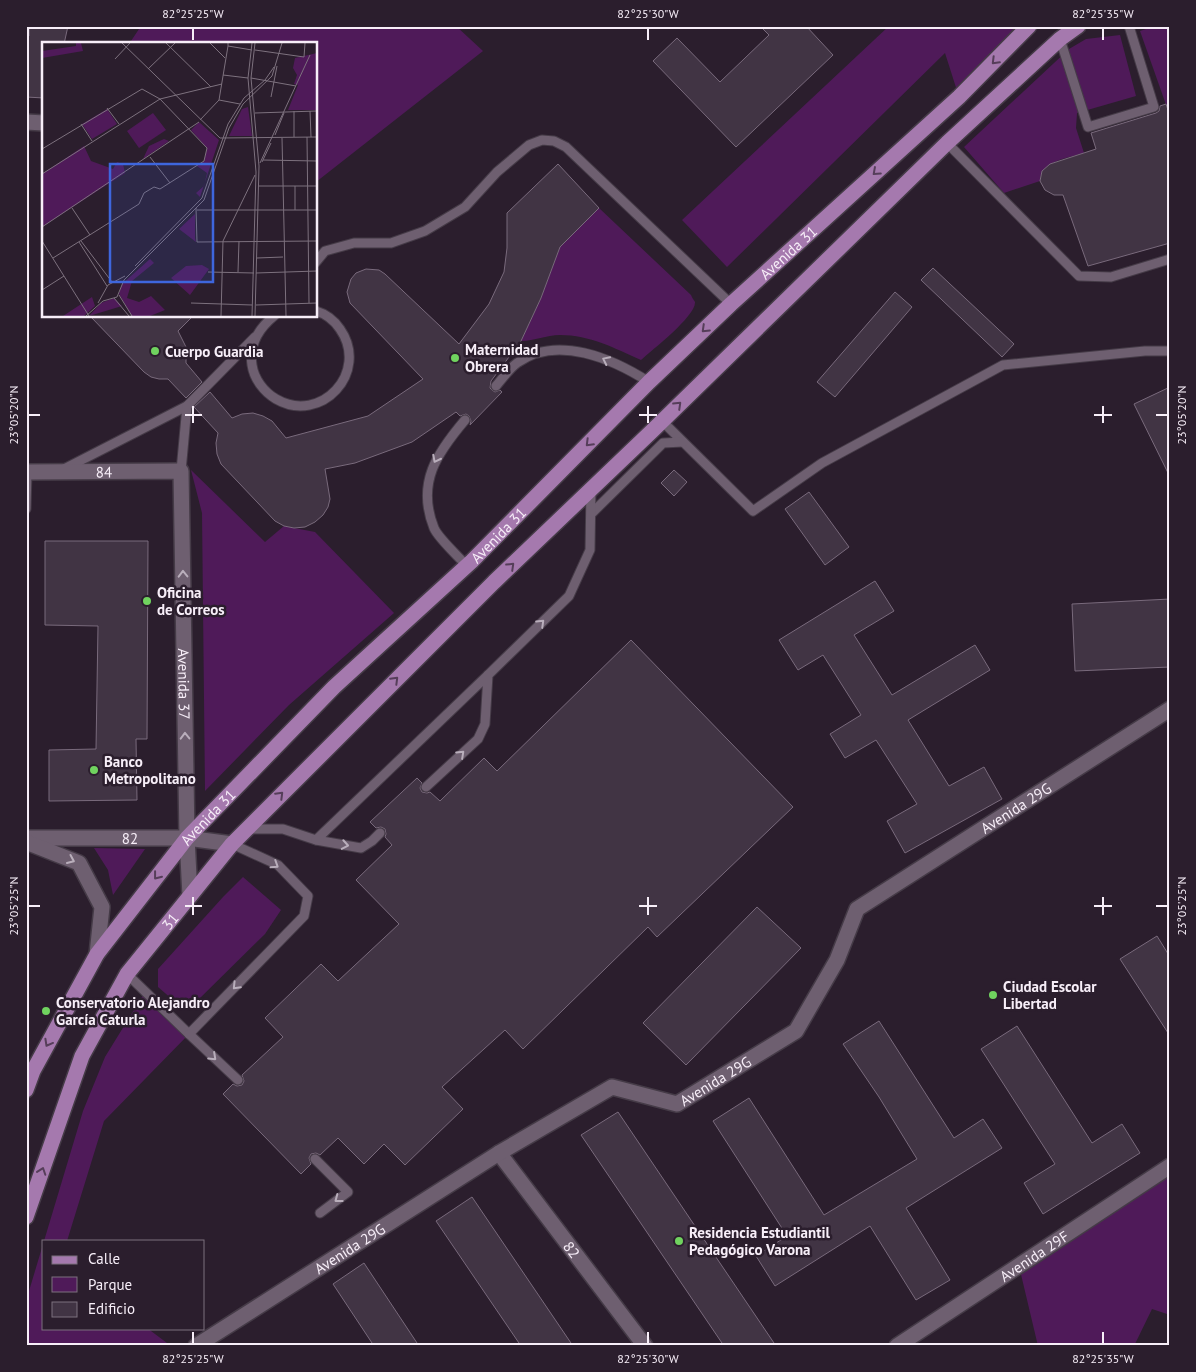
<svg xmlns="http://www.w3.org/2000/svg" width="1196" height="1372" font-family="'PT Sans',sans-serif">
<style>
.green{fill:#4f1a59}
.building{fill:#413444;stroke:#796a7c}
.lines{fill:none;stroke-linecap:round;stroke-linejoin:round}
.service-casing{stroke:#453b47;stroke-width:11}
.minor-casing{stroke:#453b47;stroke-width:18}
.tertiary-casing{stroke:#453b47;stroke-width:18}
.primary-casing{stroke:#453b47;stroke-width:18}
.service{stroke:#6e5f70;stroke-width:9}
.minor{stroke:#6e5f70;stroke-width:15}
.tertiary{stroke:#6e5f70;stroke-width:15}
.primary{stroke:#a579ae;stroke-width:15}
.oneway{stroke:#563e5a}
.oneway2{stroke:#b9aebb}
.ticks{fill:none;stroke:#f7eef8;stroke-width:2}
.poi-dot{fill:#70d35f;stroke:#2b1e2d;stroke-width:2}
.labels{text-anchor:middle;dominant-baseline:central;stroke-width:5;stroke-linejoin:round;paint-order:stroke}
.street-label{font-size:15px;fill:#f7eef8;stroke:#2b1e2d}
.poi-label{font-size:15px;font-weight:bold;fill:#f7eef8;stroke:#2b1e2d;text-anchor:start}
.inset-road{fill:none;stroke:#7d717e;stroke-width:1}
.view{fill:#3e66dd;fill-opacity:0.15;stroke:#3e66dd;stroke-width:2.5}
.inset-edge{fill:none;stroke:#f7eef8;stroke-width:2.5}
.neatline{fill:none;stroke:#f7eef8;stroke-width:2}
.ticks-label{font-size:12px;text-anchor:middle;fill:#f7eef8}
</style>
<rect width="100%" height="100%" fill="#2b1e2d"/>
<g class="green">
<polygon points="141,26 456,26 483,51 316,182 316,44 129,44"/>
<polygon points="889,26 1029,26 959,97 945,53 727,267 682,220"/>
<polygon points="1155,26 1170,26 1170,116 1140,31"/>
<path d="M1120 35 1136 96 1077 113 1076 128 1084 153C1068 158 1040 161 1040 181L1004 193 964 147 1069 49 1086 39Z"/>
<path d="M599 208 691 295C692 298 694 300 695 302 696 316 652 350 641 360 614 348 590 335 560 335 546 335 535 341 521 341L541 298 560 247Z"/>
<polygon points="191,470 265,542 284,526 315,532 394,613 289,705 205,791 202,513"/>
<polygon points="94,848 145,849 113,895 108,870"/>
<polygon points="243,877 281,910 265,934 195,1003 180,1006 158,987 158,969 223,897"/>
<polygon points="145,992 189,1034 104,1121 67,1241 44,1241 83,1111 105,1057"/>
<polygon points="1170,1166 1170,1315 1152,1309 1134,1346 1038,1346 1019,1266"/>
<polygon points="44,1241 44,1328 147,1328 171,1346 26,1346 26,1301"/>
</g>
<g class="building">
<polygon points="29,26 68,26 64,44 44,44 44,98 26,97 26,36 29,36"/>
<polygon points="760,26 806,26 833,55 736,147 653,61 677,38 720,82 769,35"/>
<polygon points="1166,104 1170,116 1170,243 1088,266 1063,195 1054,195 1045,190 1040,181 1042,171 1050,164 1096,149 1091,133 1156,113 1159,111 1160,106"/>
<polygon points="558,164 599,208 560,247 541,298 521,341 491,381 490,388 492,390 495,392 500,390 502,392 470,425 471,421 469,416 466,414 460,416 456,412 412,442 355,463 325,469 330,499 328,507 323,515 315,522 305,527 294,528 284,526 275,521 221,464 217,454 216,443 218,433 194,407 210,392 232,418 242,414 253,413 263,416 272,421 286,438 368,416 423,379 350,303 347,292 351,279 356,273 366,269 379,270 385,274 459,344 489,304 504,272 507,248 507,213"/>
<polygon points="933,268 1014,344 1002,357 921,280"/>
<polygon points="895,292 912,307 835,397 817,382"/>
<polygon points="90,316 193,316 178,331 186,347 186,363 202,382 186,398 168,379 159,379 151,377 144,372"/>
<polygon points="1170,387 1170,477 1134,404"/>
<polygon points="674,470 687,482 674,496 661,483"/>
<polygon points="809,492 849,547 825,565 785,509"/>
<polygon points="45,541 148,541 147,739 136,739 137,800 49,801 49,750 96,749 98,626 45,625"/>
<polygon points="875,581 894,611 854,635 892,695 975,645 990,670 908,720 949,786 984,767 1002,799 905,853 887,821 917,804 876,740 845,758 830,734 861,715 823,655 798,670 779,640"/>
<polygon points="1170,599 1170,667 1075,671 1072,604"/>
<polygon points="631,640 793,807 657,937 648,927 523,1049 505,1030 442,1087 463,1109 405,1165 384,1144 364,1164 338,1138 320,1155 316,1153 311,1154 309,1158 311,1164 301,1174 223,1094 233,1084 237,1086 242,1085 244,1081 242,1075 283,1037 265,1018 321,964 338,981 399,924 356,880 392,845 385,837 386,834 385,829 381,827 376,828 370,822 417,778 422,783 420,788 422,792 427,793 430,792 440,801 484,758 497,771"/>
<polygon points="757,907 801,948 686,1065 643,1023"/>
<polygon points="1157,936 1170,957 1170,1036 1120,959"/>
<polygon points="879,1021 954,1138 983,1119 1002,1148 906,1208 950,1280 916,1300 870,1226 775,1286 756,1256 787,1236 713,1121 749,1098 824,1215 917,1159 879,1097 843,1044"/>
<polygon points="1017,1026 1092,1143 1122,1124 1140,1153 1043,1214 1024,1183 1055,1164 981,1049"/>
<polygon points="618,1112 776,1346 724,1346 581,1135"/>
<polygon points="472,1197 573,1346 521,1346 436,1221"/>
<polygon points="364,1263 419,1346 374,1346 333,1284"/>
</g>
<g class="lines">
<g class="service-casing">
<g id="service">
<polyline points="1060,39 1088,127 1154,107 1129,26"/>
<polyline points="947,143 1079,276 1111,277 1170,259"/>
<polyline points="316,262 325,251 354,243 391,243 425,231 465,207 497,172 529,145 542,140 554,141 566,147 731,304"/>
<path d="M274 316C258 329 249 345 252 365 254 379 264 392 276 399 321 425 370 372 340 329 334 320 326 314 316 311"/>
<path d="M496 386C502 379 509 369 517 363 557 334 613 359 649 382"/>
<path d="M465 420C437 453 416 483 434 528 438 538 459 557 467 566"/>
<polyline points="662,421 753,511 822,463 1003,365 1145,351 1170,351"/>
<polyline points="62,470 187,406 255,337"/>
<polyline points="181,471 187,406"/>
<polyline points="26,509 27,472"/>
<polyline points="592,513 663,443 683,442"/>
<polyline points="426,787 478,739 485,724 488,675 569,596 590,550 591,489"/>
<polyline points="246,829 283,829 316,840 361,848 372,841 380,833"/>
<polyline points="316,840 488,675"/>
<polyline points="127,974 189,1034 304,916 308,896 278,865 232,844"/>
<polyline points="189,1034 238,1080"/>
<polyline points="315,1159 348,1192 320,1213"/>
</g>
</g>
<g class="minor-casing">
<g id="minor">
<polyline points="26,122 44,123"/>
<path id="s1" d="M26 472 181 471 187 838 190 896"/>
<path id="s2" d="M499 1153 645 1346"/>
<path id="s3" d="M196 1346 499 1153 612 1087 677 1104 796 1031 837 960 857 909 1170 709"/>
<path id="s4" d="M897 1346 1170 1166"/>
</g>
</g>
<g class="tertiary-casing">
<g id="tertiary">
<path id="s5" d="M26 838H187L232 844"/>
<polyline points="26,842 79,863 102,907 97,954"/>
</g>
</g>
<g class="primary-casing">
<g id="primary">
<path id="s6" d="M26 1090 33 1071 97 954 187 838 334 687 472 561 649 382 731 304 959 97 1029 26"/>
<path id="s7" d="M26 1217 82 1056 127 974 232 844 494 582 652 431 947 143 1060 39 1078 26"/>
</g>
</g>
<use href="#service" class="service"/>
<use href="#minor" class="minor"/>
<use href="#tertiary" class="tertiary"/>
<use href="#primary" class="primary"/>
</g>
<defs><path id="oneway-chevron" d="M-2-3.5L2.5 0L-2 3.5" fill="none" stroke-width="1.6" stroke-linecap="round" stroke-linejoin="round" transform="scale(1.25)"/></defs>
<g class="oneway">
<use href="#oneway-chevron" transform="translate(995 61) rotate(135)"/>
<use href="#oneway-chevron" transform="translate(876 172) rotate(138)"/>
<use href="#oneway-chevron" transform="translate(705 329) rotate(136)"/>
<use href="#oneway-chevron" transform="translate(678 405) rotate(-44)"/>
<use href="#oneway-chevron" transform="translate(589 443) rotate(135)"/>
<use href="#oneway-chevron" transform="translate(511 566) rotate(-44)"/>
<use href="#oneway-chevron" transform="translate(395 680) rotate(-45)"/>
<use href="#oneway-chevron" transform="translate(280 795) rotate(-45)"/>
<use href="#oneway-chevron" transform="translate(157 876) rotate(128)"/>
<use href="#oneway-chevron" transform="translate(48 1043) rotate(119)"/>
<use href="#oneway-chevron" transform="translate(42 1171) rotate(-71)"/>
</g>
<g class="oneway2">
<use href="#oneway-chevron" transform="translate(606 360) rotate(-154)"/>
<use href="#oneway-chevron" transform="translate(436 459) rotate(117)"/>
<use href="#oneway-chevron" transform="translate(183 574) rotate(-91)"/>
<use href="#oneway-chevron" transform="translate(541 623) rotate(-44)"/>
<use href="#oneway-chevron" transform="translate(185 736) rotate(-91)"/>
<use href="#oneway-chevron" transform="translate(461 754) rotate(-43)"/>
<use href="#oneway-chevron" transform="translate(345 845) rotate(10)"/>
<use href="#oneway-chevron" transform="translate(71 860) rotate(24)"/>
<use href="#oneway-chevron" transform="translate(275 865) rotate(33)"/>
<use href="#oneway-chevron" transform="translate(236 986) rotate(134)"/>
<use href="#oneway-chevron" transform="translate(213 1057) rotate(43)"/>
<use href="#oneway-chevron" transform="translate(338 1199) rotate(143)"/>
</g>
<path class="ticks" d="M193 28V40M648 28V40M1103 28V40M193 406V423M648 406V423M1103 406V423M28 415H40M185 415H202M639 415H657M1094 415H1112M1156 415H1168M193 897V915M648 897V915M1103 897V915M28 906H40M185 906H202M639 906H657M1094 906H1112M1156 906H1168M193 1332V1344M648 1332V1344M1103 1332V1344"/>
<g class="poi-dot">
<circle cx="155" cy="351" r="5"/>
<circle cx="455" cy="358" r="5"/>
<circle cx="147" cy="601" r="5"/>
<circle cx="94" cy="770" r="5"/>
<circle cx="993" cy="995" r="5"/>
<circle cx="46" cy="1011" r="5"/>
<circle cx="679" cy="1241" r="5"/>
</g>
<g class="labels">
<g class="street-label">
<text stroke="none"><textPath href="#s6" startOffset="1140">Avenida 31</textPath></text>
<text stroke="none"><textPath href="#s1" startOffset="78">84</textPath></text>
<text stroke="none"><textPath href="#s6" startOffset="735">Avenida 31</textPath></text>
<text stroke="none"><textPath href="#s1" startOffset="368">Avenida 37</textPath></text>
<text stroke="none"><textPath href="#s3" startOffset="1022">Avenida 29G</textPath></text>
<text stroke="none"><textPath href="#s6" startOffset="330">Avenida 31</textPath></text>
<text stroke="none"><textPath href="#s5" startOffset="104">82</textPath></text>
<text stroke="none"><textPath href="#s7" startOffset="332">31</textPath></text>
<text stroke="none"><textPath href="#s3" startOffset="602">Avenida 29G</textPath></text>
<text stroke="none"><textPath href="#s3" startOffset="182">Avenida 29G</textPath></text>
<text stroke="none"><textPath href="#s2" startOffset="121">82</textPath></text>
<text stroke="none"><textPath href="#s4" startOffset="164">Avenida 29F</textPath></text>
</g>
<g class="poi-label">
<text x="465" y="349">Maternidad<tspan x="465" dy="17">Obrera</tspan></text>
<text x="165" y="351">Cuerpo Guardia</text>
<text x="157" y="592">Oficina<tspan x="157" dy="17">de Correos</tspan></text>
<text x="104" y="761">Banco<tspan x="104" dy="17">Metropolitano</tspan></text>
<text x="1003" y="986">Ciudad Escolar<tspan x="1003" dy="17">Libertad</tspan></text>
<text x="56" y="1002">Conservatorio Alejandro<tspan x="56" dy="17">García Caturla</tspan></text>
<text x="689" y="1232">Residencia Estudiantil<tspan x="689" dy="17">Pedagógico Varona</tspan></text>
</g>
</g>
<g transform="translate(42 42)">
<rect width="275" height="275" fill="#2b1e2d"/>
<path d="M34 1H39L41 9 0 16V9L34 4ZM275 11V68H246L256 43 252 42 255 33 251 26 253 16ZM206 65 210 94H187L200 67ZM65 67 75 82 50 97 40 82ZM111 71 124 88 97 106 85 89ZM157 80 177 98 158 155 154 151 162 144 165 131 155 124 162 119 165 106 149 88ZM122 97 127 99 101 117 107 104ZM42 104 49 119 71 127 75 120 81 122 83 131 0 185V132ZM153 172V196L154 200 137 187ZM108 217 112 221 90 239 85 256 97 260 109 254 123 268 108 274H90L77 252 80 242ZM160 223 167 227 148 253 129 236 144 224ZM50 255 53 264 42 274H21ZM72 256 80 264 47 274 59 261Z" fill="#4f1a59"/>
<path class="inset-road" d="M80 1 178 96 275 95M124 1 169 45M168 1 183 16M186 1V4L210 8M213 8 262 15 263 1M73 17 88 1M106 27 133 1M181 33 206 36M209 36 254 44M229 55 235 24M177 58 198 62M65 66 77 82M252 69V95M268 69 269 95M213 71 275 69M158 78 177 58 186 4M39 82 50 99M233 93 242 71M265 95 267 261M240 96 244 274M0 107 100 47 118 57 165 106 162 119 118 147 112 145 102 151 97 162 11 216M108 115 128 141M221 118 275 119M220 120 229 101M218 121 268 13M0 132 118 57 180 42M217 144H275M30 166 48 193M154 166 155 200 275 199M155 168H275M253 168V144M0 185 157 80M0 199 47 274M39 199 70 240M37 200 65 244M215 216 241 215M93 224 160 156 186 82 202 56 223 38 232 25M166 230 212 231M196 230 197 199M214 231 275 229M0 248 22 234M77 253 90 274M72 256 87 274M56 261 66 243 83 234M149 261 210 263M214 263 275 261M44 274 61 259 75 255 82 238 162 158 187 86 201 62 230 34 240 1M179 274 181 199 213 133M210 274 214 130 206 36 210 1M213 274 217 124 209 36 213 1"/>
<path class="view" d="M68 122H171V240H68Z"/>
<rect width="275" height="275" class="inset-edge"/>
</g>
<rect width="1196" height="1372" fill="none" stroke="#2b1e2d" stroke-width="55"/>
<rect x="42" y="1240" width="162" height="90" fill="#2b1e2d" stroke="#7d717e"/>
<rect x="52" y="1256" width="25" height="8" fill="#a579ae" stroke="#7d717e"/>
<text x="88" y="1264" font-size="15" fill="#f7eef8">Calle</text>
<rect x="52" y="1277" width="25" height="15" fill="#4f1a59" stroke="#7d717e"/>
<text x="88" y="1290" font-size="15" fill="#f7eef8">Parque</text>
<rect x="52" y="1302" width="25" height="15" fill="#413444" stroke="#7d717e"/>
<text x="88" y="1314" font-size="15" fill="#f7eef8">Edificio</text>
<rect x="28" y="28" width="1140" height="1316" class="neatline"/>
<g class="ticks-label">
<text x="193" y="18">82°25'25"W</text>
<text x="648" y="18">82°25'30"W</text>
<text x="1103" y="18">82°25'35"W</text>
<text transform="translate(1182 415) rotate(-90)" y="4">23°05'20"N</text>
<text transform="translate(14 415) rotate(-90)" y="4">23°05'20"N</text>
<text transform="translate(1182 906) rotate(-90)" y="4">23°05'25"N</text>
<text transform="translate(14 906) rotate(-90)" y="4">23°05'25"N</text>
<text x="193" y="1363">82°25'25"W</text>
<text x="648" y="1363">82°25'30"W</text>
<text x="1103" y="1363">82°25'35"W</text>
</g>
</svg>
